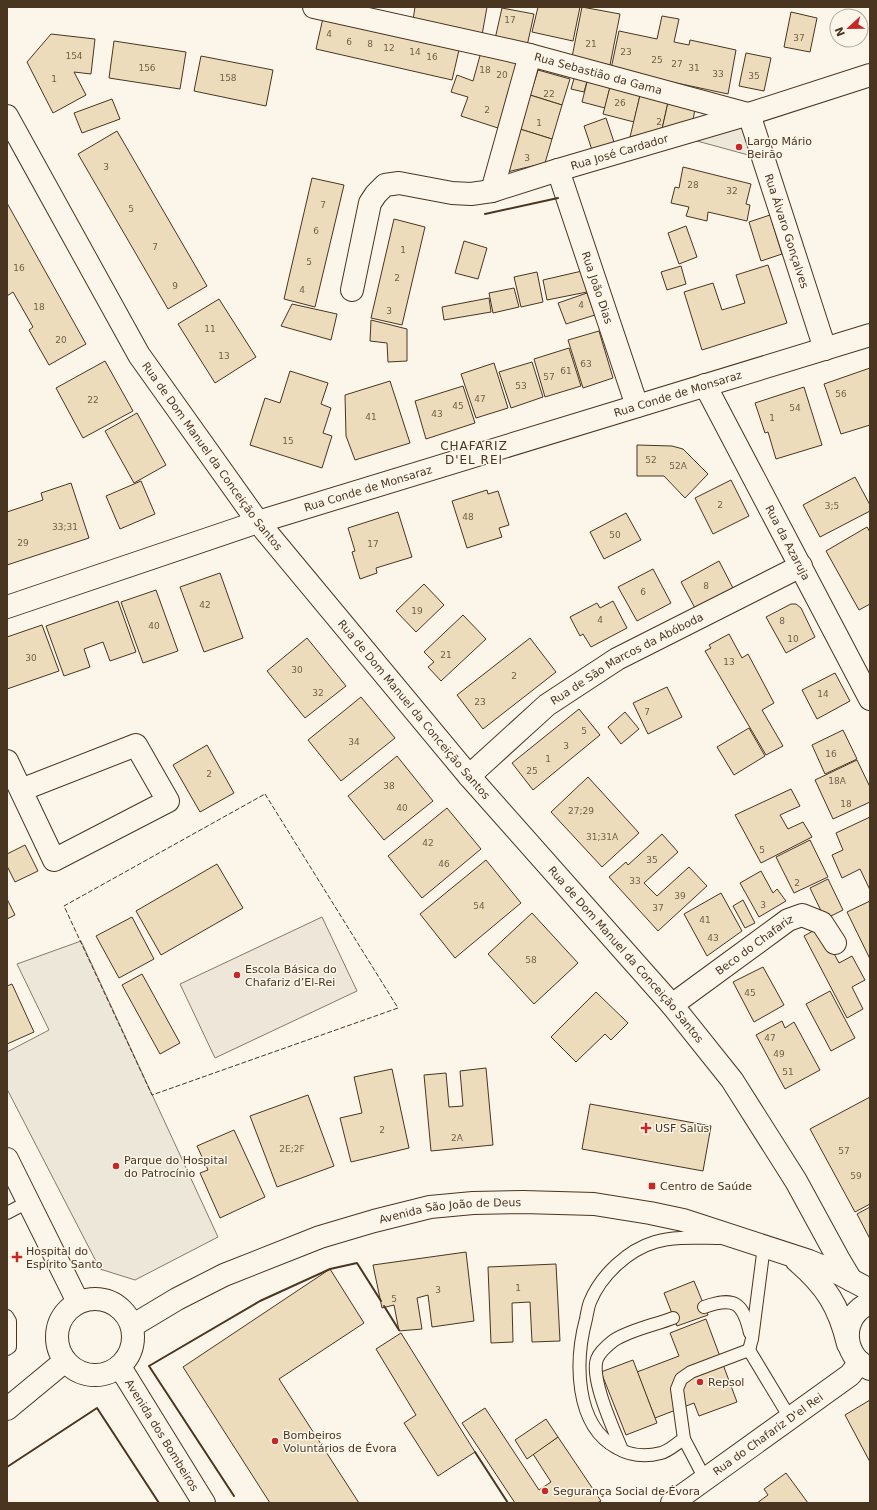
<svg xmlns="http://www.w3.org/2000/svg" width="877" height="1510" font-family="'DejaVu Sans',sans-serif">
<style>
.green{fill:#ede6d9;stroke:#887966}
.parking{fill:#ede7d9;stroke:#887966}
.building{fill:#ecdcbc;stroke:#4a3520}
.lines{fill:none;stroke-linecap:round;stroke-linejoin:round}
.lane-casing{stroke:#4a3520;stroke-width:14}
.street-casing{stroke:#4a3520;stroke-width:24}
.primary-casing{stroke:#4a3520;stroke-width:24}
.lane{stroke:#fbf6e9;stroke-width:12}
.street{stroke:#fbf6e9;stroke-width:22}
.primary{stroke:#fbf6e9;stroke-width:22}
.fence{stroke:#4a3520;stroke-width:1;stroke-dasharray:5 2;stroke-linecap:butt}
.wall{stroke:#4a3520;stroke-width:2}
.poi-dot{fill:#c62828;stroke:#fbf6e9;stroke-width:1.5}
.labels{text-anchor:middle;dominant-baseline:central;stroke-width:3;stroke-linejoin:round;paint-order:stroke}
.number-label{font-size:9px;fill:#725f47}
.street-label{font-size:11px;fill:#4a3520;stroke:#fbf6e9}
.poi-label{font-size:11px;fill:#4a3520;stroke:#fbf6e9;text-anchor:start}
.neighbourhood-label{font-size:12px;letter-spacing:1px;fill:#4a3520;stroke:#fbf6e9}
</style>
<rect width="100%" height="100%" fill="#fbf6e9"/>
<polygon class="green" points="322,917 357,991 215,1058 180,984"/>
<g class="parking">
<polygon points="749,114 763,159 675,135"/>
<polygon points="81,941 218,1237 135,1280 100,1269 7,1089 7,1052 49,1030 17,964"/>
</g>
<g class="building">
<polygon points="415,7 487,7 482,35 413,20"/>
<polygon points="538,7 580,7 573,41 532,32"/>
<polygon points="582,7 620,14 610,65 572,57"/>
<polygon points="502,8 534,14 527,46 495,39"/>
<polygon points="791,12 817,18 810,52 784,47"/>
<polygon points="662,16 679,19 674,42 689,45 690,40 736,50 728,94 611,69 619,31 657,39"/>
<polygon points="323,18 459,50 452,80 316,49"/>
<polygon points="51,34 95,39 91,74 74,72 86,95 53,113 27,62"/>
<polygon points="114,41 186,52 180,89 109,78"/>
<polygon points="481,52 518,64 498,128 461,116 468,97 451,92 457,75 473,81"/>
<polygon points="746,53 771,58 764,91 739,86"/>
<polygon points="201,56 273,70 266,106 194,91"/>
<polygon points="538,70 570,79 562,105 530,95"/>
<polygon points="575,75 588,78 584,92 571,89"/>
<polygon points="588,78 611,83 605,108 582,102"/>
<polygon points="611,83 641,91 634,122 603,114"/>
<polygon points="641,91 669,98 662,129 630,137"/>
<polygon points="530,95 562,105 552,139 520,129"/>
<polygon points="669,98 696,104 692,125 676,124 662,129"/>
<polygon points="112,99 120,119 82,133 74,113"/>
<polygon points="606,118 614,142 592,150 584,126"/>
<polygon points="520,129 552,139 545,163 507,172"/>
<polygon points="117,131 207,286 168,309 78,154"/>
<polygon points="683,167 751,184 746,204 750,205 747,221 708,212 707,221 686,216 689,207 671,203 675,187 679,188"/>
<polygon points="312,178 344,185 315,307 284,299"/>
<polygon points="7,203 86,344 49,365 29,330 33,327 13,292 7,296"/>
<polygon points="770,215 782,254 761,261 749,222"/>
<polygon points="394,219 425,227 402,325 371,318"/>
<polygon points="686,226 697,257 679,264 668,233"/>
<polygon points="464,241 487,248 478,279 455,273"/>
<polygon points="768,265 787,323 702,350 684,292 713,283 722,310 745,303 736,275"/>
<polygon points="681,266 686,284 667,290 661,272"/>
<polygon points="582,271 587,292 547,300 543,280"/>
<polygon points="537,272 543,302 521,307 514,277"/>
<polygon points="514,288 519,307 493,313 489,293"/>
<polygon points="587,293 595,315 566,324 558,303"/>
<polygon points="489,298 491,312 444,320 442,307"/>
<polygon points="219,299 256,357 215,383 178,324"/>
<polygon points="292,304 337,314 331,340 281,326"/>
<polygon points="371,320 407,329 407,361 388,362 387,343 370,341"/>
<polygon points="599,331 613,378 583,388 568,340"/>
<polygon points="569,348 581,386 545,397 534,359"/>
<polygon points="105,361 133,411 83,438 56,388"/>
<polygon points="532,362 543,397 511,408 499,372"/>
<polygon points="494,363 508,408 476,418 461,374"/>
<polygon points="870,368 870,425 841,434 824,384"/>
<polygon points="290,371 328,383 321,404 331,408 323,433 332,436 322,468 250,445 265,398 280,403"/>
<polygon points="390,381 410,443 355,460 346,436 345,395"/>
<polygon points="463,386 475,423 426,439 415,401"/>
<polygon points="804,387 822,445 776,459 768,432 765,433 755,403"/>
<polygon points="137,413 166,465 134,483 105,431"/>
<polygon points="637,445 672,446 683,449 708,474 685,498 664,476 637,476"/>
<polygon points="855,477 870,505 870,511 820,537 803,505"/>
<polygon points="731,480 749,516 713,534 695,498"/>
<polygon points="141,481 155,514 120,529 106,496"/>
<polygon points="71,483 89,538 7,565 7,512 43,500 41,493"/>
<polygon points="487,490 488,494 498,491 509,525 499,528 502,537 467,548 452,501"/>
<polygon points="398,512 412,557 376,568 377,573 360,579 352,552 355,551 348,528"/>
<polygon points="626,513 641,540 604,559 590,532"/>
<polygon points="867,527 870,532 870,604 859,610 826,551"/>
<polygon points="719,561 734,590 696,610 681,582"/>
<polygon points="653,569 671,603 637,621 618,587"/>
<polygon points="220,573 243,638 204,652 180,587"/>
<polygon points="424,584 444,605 416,632 396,611"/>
<polygon points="156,590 178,651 143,663 121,602"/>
<polygon points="118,601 136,652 110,661 103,642 84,649 90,667 64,676 46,626"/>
<polygon points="613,601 627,628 591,647 583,634 580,636 570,617 597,603 600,608"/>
<polygon points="791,604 796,604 801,608 815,637 786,653 766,617"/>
<polygon points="463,615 486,639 441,681 428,667 434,662 424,652"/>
<polygon points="42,625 59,671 7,689 7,637"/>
<polygon points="729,634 742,658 748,654 774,703 762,710 783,746 766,755 705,651 711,648 709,645"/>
<polygon points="307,638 346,686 305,718 267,671"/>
<polygon points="530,638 556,672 483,729 457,695"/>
<polygon points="835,673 850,701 817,719 802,690"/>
<polygon points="667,687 682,717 648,734 633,703"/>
<polygon points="361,697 395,738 341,781 308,740"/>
<polygon points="579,709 600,735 533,790 512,763"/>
<polygon points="625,712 639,729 621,744 608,727"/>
<polygon points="749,728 765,756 734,775 717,747"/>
<polygon points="843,730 857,759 825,774 812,745"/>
<polygon points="207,745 234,793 200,812 173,765"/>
<polygon points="397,756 433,801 384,840 348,796"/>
<polygon points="857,760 870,787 870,802 833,819 815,780"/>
<polygon points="588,777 639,833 602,867 551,812"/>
<polygon points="791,789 800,806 780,815 788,829 803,822 812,837 761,863 735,815"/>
<polygon points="447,808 481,849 422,898 388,856"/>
<polygon points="870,817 870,890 860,869 842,878 832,855 843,850 836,833"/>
<polygon points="662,834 678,852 644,883 657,896 689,867 707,886 658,931 609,877 626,862 628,865"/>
<polygon points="810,840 828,877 794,893 776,857"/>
<polygon points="25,845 38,871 15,882 7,866 7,854"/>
<polygon points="486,860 521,903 455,958 420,914"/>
<polygon points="217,864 243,908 161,955 136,911"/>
<polygon points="761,871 773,893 777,889 786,901 759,917 740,883"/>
<polygon points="828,879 843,910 825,919 810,888"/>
<polygon points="721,893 742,931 707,956 684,914"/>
<polygon points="7,899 15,915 7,919"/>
<polygon points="743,900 755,923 745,928 733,906"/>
<polygon points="870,901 870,959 847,912"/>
<polygon points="532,913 578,963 534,1004 488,954"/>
<polygon points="132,917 154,959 119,978 96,936"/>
<polygon points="820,927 839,963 852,956 865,980 852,987 863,1009 847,1018 804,936"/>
<polygon points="763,967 784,1005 754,1022 733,982"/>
<polygon points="142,974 180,1043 160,1054 122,985"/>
<polygon points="12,984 34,1032 7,1044 7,986"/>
<polygon points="830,991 855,1038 831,1051 806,1004"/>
<polygon points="596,992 628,1023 611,1040 605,1034 576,1062 551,1037"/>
<polygon points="782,1021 785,1028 794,1022 820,1070 785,1089 756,1035"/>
<polygon points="486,1068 493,1145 431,1151 424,1075 446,1073 449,1107 463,1106 460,1071"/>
<polygon points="392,1069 409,1148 351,1162 340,1118 362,1113 354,1077"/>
<polygon points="308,1095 334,1166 277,1187 250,1116"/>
<polygon points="870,1097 870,1204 855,1212 810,1129"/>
<polygon points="590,1104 711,1126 703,1171 582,1149"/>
<polygon points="234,1130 265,1197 220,1218 200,1173 208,1170 197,1146"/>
<polygon points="870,1207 870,1239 857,1214"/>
<polygon points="466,1252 474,1321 432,1327 428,1295 417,1298 422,1329 399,1331 394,1305 382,1308 373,1265"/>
<polygon points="556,1264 560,1341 532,1342 530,1302 512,1303 513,1342 491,1343 488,1267"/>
<polygon points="330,1269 364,1323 279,1379 359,1503 270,1503 183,1367"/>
<polygon points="694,1281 708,1315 677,1326 664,1293"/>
<polygon points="706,1319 737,1402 699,1416 694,1403 655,1418 637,1372 679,1356 670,1333"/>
<polygon points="401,1333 475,1452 438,1476 404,1423 416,1415 376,1349"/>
<polygon points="633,1360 657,1423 626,1435 601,1372"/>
<polygon points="870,1400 870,1462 845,1415"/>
<polygon points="485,1408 539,1490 551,1482 533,1454 558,1437 601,1501 597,1503 515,1503 462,1423"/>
<polygon points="546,1419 558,1437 527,1459 515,1440"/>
<polygon points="786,1473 808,1503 757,1503 768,1495 764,1489"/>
</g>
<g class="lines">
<g class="lane-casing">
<g id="lane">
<polyline points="7,1213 28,1202"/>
<path d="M704 1307C735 1296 743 1303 750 1333"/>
<polyline points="7,1316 10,1321 10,1347 7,1349"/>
<polyline points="749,1350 752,1339 764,1246"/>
<path d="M684 1439C677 1443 669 1451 661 1453 646 1457 631 1456 617 1448 574 1425 575 1360 586 1319 587 1314 588 1307 590 1302 601 1275 628 1250 655 1242 675 1236 699 1238 719 1238"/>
<path d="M622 1450C614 1430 590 1379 597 1359 599 1353 608 1345 613 1341 629 1330 655 1325 673 1318"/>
<polyline points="705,1479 684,1439 677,1389 681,1379 691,1372 749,1350 790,1418"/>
</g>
</g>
<g class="street-casing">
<g id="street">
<path id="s1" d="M314 7 530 55 748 114"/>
<path id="s2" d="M749 114 825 349"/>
<path id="s3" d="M7 116 139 355 258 522 469 776 672 1005 732 1080 796 1181 838 1258 851 1280"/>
<path id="s4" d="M558 170 637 406"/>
<polyline points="492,191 530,55"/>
<path id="s5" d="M352 290 370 203 376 194 385 185 399 183 452 193 471 194 492 191 558 170 749 114 870 75"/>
<path id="s6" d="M705 385 870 699"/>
<path id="s7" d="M7 607 258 522 870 335"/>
<polyline points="7,761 54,860 168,801 136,745 21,790"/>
<path id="s8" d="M469 776 547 705 617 659 801 566"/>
<path id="s9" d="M672 1005 788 920 802 915 822 923 835 943"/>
<polyline points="7,1159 78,1302"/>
<path id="s10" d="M120 1367 204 1503"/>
<path id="s11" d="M672 1503 850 1375 860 1362"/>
</g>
</g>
<g class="primary-casing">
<g id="primary">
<path d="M797 1261C826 1286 839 1306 848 1344"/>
<circle cx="95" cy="1337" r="38"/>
<path d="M870 1303C840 1315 841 1356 870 1369"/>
<path id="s12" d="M132 1326 177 1299 224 1275 320 1237 374 1221 430 1207 473 1203 523 1202 594 1204 650 1213 683 1220 809 1261 838 1273 870 1290"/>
<polyline points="7,1409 65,1361"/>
</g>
</g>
<use href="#lane" class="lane"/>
<use href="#street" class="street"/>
<use href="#primary" class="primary"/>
<polygon class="fence" points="265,794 398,1008 152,1095 64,906"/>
<g class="wall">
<polyline points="485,214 558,198"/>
<polyline points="384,1306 399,1330"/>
<polyline points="475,1452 508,1503"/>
<polyline points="7,1467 97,1408 159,1503"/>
<polyline points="234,1496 149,1366 260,1301 330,1269 357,1263 381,1301"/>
</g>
</g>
<g class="poi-dot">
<circle cx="739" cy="147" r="4"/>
<circle cx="237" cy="975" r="4"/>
<path d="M644 1122h4v4h4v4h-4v4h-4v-4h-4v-4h4z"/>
<circle cx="116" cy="1166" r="4"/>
<rect x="648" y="1182" width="8" height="8" rx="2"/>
<path d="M15 1251h4v4h4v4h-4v4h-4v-4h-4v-4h4z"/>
<circle cx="700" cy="1382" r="4"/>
<circle cx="275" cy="1441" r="4"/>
<circle cx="545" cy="1491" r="4"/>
</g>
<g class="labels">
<g class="number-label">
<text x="510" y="20">17</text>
<text x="329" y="34">4</text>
<text x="799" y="38">37</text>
<text x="349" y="42">6</text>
<text x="370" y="44">8</text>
<text x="591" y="44">21</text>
<text x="389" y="48">12</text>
<text x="415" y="52">14</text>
<text x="626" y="52">23</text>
<text x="74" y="56">154</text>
<text x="432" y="57">16</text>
<text x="657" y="60">25</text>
<text x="677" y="64">27</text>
<text x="147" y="68">156</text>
<text x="694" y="68">31</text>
<text x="485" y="70">18</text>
<text x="718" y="74">33</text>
<text x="502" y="75">20</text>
<text x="754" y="76">35</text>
<text x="228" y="78">158</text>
<text x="54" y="79">1</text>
<text x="549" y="94">22</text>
<text x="620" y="103">26</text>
<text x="487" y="110">2</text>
<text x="659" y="122">2</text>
<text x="539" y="123">1</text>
<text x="527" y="158">3</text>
<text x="106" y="167">3</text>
<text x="693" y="185">28</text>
<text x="732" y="191">32</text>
<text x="323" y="205">7</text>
<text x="131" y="209">5</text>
<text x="316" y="231">6</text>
<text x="155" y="247">7</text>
<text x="403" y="250">1</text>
<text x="309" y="262">5</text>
<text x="19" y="268">16</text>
<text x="397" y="278">2</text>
<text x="175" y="286">9</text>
<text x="302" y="290">4</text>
<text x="581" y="305">4</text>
<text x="39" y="307">18</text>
<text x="389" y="311">3</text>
<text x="210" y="329">11</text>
<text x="61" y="340">20</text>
<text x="224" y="356">13</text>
<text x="586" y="364">63</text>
<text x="566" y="371">61</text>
<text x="549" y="377">57</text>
<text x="521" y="386">53</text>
<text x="841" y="394">56</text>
<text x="480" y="399">47</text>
<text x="93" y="400">22</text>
<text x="458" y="406">45</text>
<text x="795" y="408">54</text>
<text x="437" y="414">43</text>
<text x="371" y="417">41</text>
<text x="772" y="418">1</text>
<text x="288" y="441">15</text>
<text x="651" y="460">52</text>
<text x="678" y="466">52A</text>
<text x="720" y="505">2</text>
<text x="832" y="506">3;5</text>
<text x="468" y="517">48</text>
<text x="65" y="527">33;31</text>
<text x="615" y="535">50</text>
<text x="23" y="543">29</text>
<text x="373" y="544">17</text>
<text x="706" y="586">8</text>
<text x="643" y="592">6</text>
<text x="205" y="605">42</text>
<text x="417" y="611">19</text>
<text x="600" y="620">4</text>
<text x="782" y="621">8</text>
<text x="154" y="626">40</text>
<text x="793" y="639">10</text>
<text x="446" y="655">21</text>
<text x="31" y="658">30</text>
<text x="729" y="662">13</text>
<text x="297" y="670">30</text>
<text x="514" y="676">2</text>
<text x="318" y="693">32</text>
<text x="823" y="694">14</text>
<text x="480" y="702">23</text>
<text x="647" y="712">7</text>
<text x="584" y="731">5</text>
<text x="354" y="742">34</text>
<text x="566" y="746">3</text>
<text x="831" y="754">16</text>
<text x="548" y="759">1</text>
<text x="532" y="771">25</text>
<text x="209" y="774">2</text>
<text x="837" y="781">18A</text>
<text x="389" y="786">38</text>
<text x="846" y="804">18</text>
<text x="402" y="808">40</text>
<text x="581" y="811">27;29</text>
<text x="602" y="837">31;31A</text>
<text x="428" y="843">42</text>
<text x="762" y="850">5</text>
<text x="652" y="860">35</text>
<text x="444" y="864">46</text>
<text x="635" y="881">33</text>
<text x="797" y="883">2</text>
<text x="680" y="896">39</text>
<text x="763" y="905">3</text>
<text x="479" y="906">54</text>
<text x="658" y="908">37</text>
<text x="705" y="920">41</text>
<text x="713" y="938">43</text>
<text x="531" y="960">58</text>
<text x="750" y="993">45</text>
<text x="770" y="1038">47</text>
<text x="779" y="1054">49</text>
<text x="788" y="1072">51</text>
<text x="382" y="1130">2</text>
<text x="457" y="1138">2A</text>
<text x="292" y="1149">2E;2F</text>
<text x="844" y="1151">57</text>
<text x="856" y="1176">59</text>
<text x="518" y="1288">1</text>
<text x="438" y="1290">3</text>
<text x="394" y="1299">5</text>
</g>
<g class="street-label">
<text stroke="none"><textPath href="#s1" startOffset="292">Rua Sebastião da Gama</textPath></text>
<text stroke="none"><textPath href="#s5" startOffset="354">Rua José Cardador</textPath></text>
<text stroke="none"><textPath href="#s2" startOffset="123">Rua Álvaro Gonçalves</textPath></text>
<text stroke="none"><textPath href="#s4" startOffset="124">Rua João Dias</textPath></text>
<text stroke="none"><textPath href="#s7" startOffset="704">Rua Conde de Monsaraz</textPath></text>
<text stroke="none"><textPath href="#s3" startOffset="398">Rua de Dom Manuel da Conceição Santos</textPath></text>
<text stroke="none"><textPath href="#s7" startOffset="380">Rua Conde de Monsaraz</textPath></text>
<text stroke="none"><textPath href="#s6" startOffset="178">Rua da Azaruja</textPath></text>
<text stroke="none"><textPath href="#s8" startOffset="198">Rua de São Marcos da Abóboda</textPath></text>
<text stroke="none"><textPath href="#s3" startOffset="722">Rua de Dom Manuel da Conceição Santos</textPath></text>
<text stroke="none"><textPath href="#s9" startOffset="102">Beco do Chafariz</textPath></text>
<text stroke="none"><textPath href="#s3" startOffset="1046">Rua de Dom Manuel da Conceição Santos</textPath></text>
<text stroke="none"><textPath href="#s12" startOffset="342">Avenida São João de Deus</textPath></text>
<text stroke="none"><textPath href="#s10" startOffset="80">Avenida dos Bombeiros</textPath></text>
<text stroke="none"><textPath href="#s11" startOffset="118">Rua do Chafariz D'el Rei</textPath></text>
</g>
<g class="poi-label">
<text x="747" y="141">Largo Mário<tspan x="747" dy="13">Beirão</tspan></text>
<text x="245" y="969">Escola Básica do<tspan x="245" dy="13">Chafariz d’El-Rei</tspan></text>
<text x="655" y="1128">USF Salus</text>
<text x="124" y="1160">Parque do Hospital<tspan x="124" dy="13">do Patrocínio</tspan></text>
<text x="660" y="1186">Centro de Saúde</text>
<text x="26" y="1251">Hospital do<tspan x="26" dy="13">Espírito Santo</tspan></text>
<text x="708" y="1382">Repsol</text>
<text x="283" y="1435">Bombeiros<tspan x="283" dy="13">Voluntários de Évora</tspan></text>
<text x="553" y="1491">Segurança Social de Évora</text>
</g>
<g class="neighbourhood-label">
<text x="474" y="446">CHAFARIZ<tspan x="474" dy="14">D'EL REI</tspan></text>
</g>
</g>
<rect width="877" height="1510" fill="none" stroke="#4a3520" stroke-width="16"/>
<g transform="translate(849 28) rotate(248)"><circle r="19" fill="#fbf6e9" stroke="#b4a999"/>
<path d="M0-3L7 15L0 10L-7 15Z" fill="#c62828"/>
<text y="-6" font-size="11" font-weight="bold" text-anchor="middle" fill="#4a3520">N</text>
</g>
</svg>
